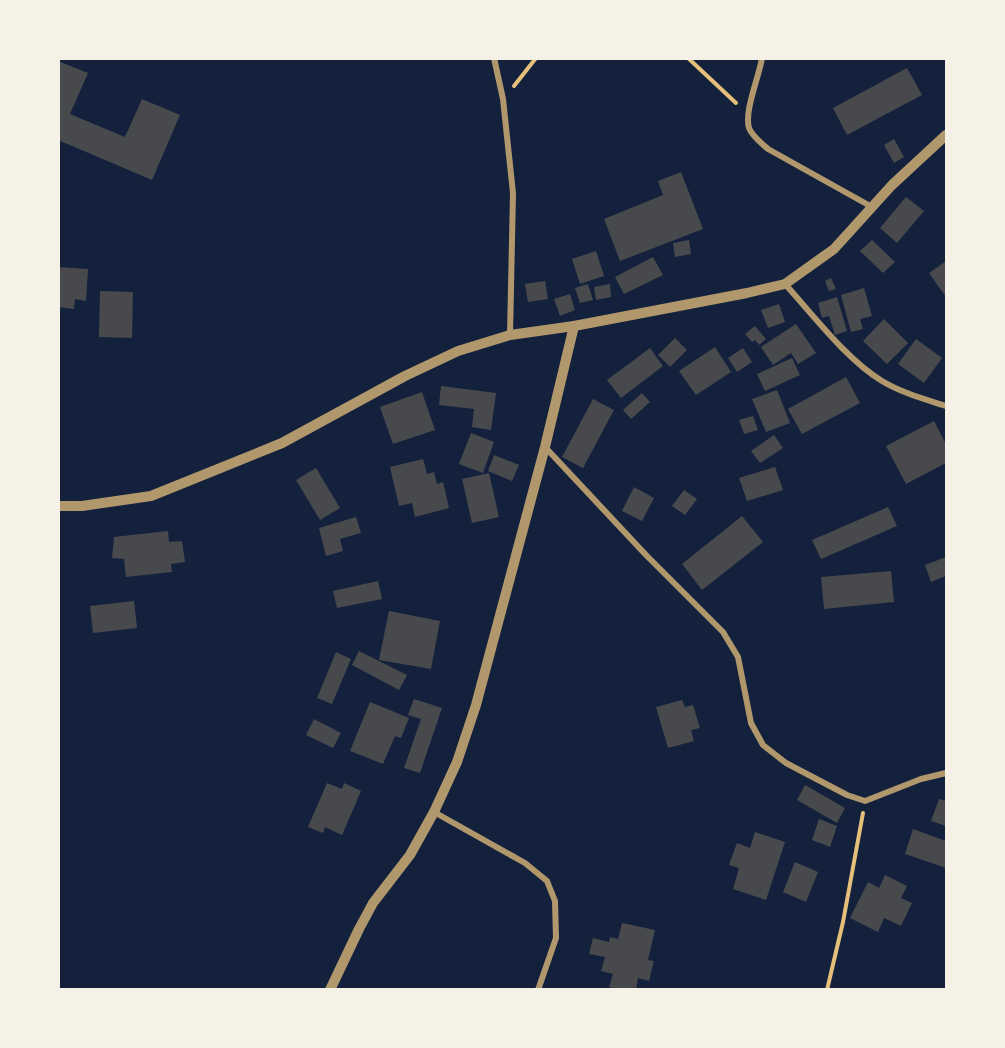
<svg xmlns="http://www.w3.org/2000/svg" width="1005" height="1048" font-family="Mulish,sans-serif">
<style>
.building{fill:#48494c}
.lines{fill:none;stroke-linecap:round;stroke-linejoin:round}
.path{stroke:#e5c07b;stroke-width:4}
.minor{stroke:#b1986c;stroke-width:6}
.tertiary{stroke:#b1986c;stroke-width:10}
</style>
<rect width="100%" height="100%" fill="#14213d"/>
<g class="building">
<polygon points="58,61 88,73 70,114 125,137 142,99 180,115 152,180 58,140"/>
<polygon points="907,68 922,95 847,135 833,108"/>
<polygon points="894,139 904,157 894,163 884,145"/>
<polygon points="681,172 703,229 620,261 604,219 663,195 658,181"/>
<polygon points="906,197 924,211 897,243 880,228"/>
<polygon points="689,240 691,254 675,257 673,243"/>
<polygon points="872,240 895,262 883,273 860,251"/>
<polygon points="596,251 604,276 580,284 572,259"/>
<polygon points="653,257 663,275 624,294 615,277"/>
<polygon points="946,261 946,297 929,273"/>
<polygon points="58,267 88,269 86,301 75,299 74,309 58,307"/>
<polygon points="831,278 836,289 829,291 825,281"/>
<polygon points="545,281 548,299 528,302 525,284"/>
<polygon points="588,284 593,300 580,303 575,288"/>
<polygon points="610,284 611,297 596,300 594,287"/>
<polygon points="864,288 872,316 860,319 863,329 851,332 841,295"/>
<polygon points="100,291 133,292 132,338 99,337"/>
<polygon points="570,294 575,310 560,316 554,299"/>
<polygon points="837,297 847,331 835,335 829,316 822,318 818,303"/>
<polygon points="779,304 785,322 768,328 761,310"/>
<polygon points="884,319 908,343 887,364 863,341"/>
<polygon points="796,324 816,353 798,364 791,353 773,365 761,347"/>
<polygon points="755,326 766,339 759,345 755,340 752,342 745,334"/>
<polygon points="675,338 687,350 670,367 658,355"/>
<polygon points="916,339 942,358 924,383 898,364"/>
<polygon points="715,347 731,372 696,395 679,371"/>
<polygon points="650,348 663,366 621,398 607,380"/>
<polygon points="743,348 752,362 737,372 728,358"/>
<polygon points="792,358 800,375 765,391 757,374"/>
<polygon points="846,377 860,403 802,434 788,409"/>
<polygon points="441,386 496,393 491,430 472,427 474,409 439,405"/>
<polygon points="777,390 790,423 766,432 752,399"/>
<polygon points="422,392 435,430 393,444 380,407"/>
<polygon points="642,393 650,402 631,419 623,410"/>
<polygon points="593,399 614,410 583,468 562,457"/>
<polygon points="753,416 758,430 744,434 739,420"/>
<polygon points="934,421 946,444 946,463 906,484 886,446"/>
<polygon points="471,433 494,442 483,473 459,464"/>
<polygon points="774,435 783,448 760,463 751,451"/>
<polygon points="494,455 519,465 512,481 488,471"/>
<polygon points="423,459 427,474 434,472 437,484 443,482 449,508 415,517 412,503 399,506 390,467"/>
<polygon points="775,467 783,490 747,501 739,478"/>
<polygon points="316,468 340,508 320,520 296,480"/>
<polygon points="489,473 499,517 472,523 462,479"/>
<polygon points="634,487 654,498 642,521 622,511"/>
<polygon points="684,490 697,499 685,515 672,506"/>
<polygon points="888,507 897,526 821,559 812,540"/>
<polygon points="742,516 763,542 702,590 682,564"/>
<polygon points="356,517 361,533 340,539 343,551 326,556 319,528"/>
<polygon points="168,531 169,542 182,541 185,562 171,564 172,572 126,577 124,559 112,558 114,537"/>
<polygon points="946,557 946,576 931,582 925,565"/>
<polygon points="891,571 894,602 824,609 821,577"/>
<polygon points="378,581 382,599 337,608 333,591"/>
<polygon points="134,601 137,628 93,633 90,606"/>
<polygon points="389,611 440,621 431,669 379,660"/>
<polygon points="359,651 407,675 399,690 352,665"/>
<polygon points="336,652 351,659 332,704 317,698"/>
<polygon points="414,699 442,708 420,773 404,768 421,719 408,715"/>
<polygon points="682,700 685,707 693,705 700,728 691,730 694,741 668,748 656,707"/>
<polygon points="370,702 409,718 401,738 395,736 383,764 350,751"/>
<polygon points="314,719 341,733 333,748 306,735"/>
<polygon points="327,783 342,789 344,783 361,791 342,835 325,827 323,833 308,827"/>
<polygon points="805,785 845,808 837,823 797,800"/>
<polygon points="939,799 946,801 946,826 931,821"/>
<polygon points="819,819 837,826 830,847 812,840"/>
<polygon points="913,829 946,841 946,868 905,854"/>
<polygon points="755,832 785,842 766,900 733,889 739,868 729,865 737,843 750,848"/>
<polygon points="795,862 818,872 806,902 783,892"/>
<polygon points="885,875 907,886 901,898 912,903 901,926 884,918 878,932 850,918 868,882 879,888"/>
<polygon points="622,923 655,930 648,960 654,961 649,981 638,978 636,990 619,990 609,987 613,974 601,971 605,957 589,954 593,938 609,942 610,937 618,939"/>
</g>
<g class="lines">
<g class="path">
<polyline points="688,58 736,103"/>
<polyline points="514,86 536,58"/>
<polyline points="827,990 843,922 863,813"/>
</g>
<g class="minor">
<polyline points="494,58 503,99 513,193 510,335"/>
<path d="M762 58C759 77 744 111 749 128 752 136 761 143 768 149L872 207"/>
<path d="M785 284C813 315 847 360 882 381 902 393 924 399 946 406"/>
<polyline points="545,447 646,555 723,632 738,657 751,723 763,745 786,763 847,795 865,801 921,779 946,773"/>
<polyline points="434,812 525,863 547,881 555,901 556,938 538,990"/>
</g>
<g class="tertiary">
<polyline points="58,506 82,506 151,496 282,443 405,376 458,351 510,335 574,326 747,293 785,284 834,249 892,185 946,135"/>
<polyline points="330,990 359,929 373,903 410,855 434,812 457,762 476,705 545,447 574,326"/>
</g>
</g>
<rect width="1005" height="1048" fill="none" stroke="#f6f1e7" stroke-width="120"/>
</svg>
